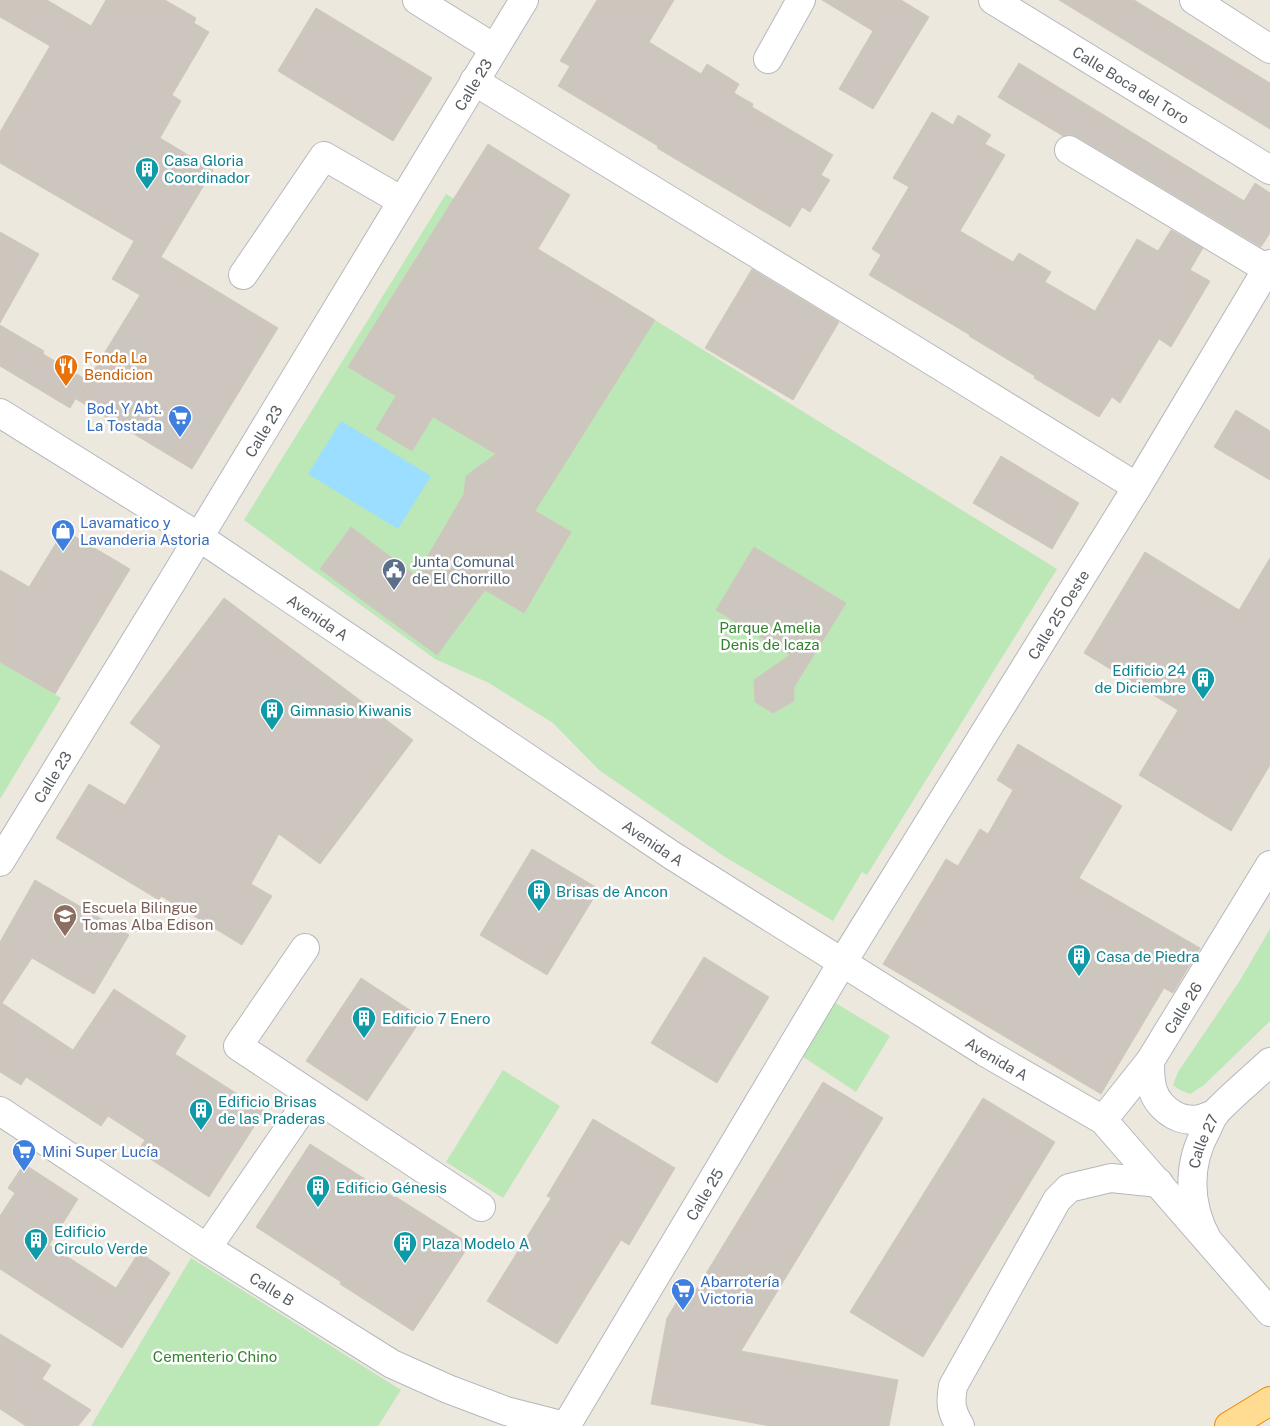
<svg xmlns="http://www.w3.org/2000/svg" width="1270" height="1426" font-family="'Public Sans',sans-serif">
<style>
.green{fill:#bce7b7}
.water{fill:#9bdeff}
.building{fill:#ccc6bf;stroke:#d1c8bc}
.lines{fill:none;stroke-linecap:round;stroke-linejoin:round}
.minor-casing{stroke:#b4b8bd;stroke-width:30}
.tertiary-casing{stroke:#b4b8bd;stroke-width:30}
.trunk-casing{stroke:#ea8900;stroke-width:30}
.minor{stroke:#fff;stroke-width:28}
.tertiary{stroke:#fff;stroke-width:28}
.trunk{stroke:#ffdc91;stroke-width:28}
.labels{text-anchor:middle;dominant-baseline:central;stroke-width:5;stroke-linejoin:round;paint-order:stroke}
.street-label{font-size:15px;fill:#575c61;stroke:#fff}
.culture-label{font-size:15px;fill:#0d838f;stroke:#fff;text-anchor:start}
.food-label{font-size:15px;fill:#c56008;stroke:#fff;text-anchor:start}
.shop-label{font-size:15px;fill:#366cbe;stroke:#fff;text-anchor:start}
.service-label{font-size:15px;fill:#4e5e75;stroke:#fff;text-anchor:start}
.park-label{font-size:15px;fill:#31842c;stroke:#fff}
.education-label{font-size:15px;fill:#785e54;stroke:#fff;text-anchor:start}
</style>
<rect width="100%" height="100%" fill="#ece8de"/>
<g class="green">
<polygon points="446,194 655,320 1057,569 867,875 862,872 833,921 725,857 599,770 553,723 489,683 435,659 244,520"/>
<polygon points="0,662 61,698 0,799"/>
<polygon points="1270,929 1270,1021 1204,1085 1190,1094 1180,1090 1173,1085 1178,1072 1239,982"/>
<polygon points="829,999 890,1036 856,1092 796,1052"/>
<polygon points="503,1070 560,1106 503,1198 446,1162"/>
<polygon points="191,1258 401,1390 378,1426 91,1426"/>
</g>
<polygon class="water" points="341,421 431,476 398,529 308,474"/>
<g class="building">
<polygon points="0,0 47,0 91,26 106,0 165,0 196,18 194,23 209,32 172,95 181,101 160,138 213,170 161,257 278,328 192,469 76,399 140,295 112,279 134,241 0,163 0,132 50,46 0,17"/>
<polygon points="597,0 674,0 649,42 701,74 707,64 739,84 734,93 753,104 752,107 833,155 821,175 830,180 810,212 802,207 790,227 657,148 658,146 558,86 570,66 560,61"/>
<polygon points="822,0 901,0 929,17 873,109 839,89 873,31"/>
<polygon points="1059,0 1134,0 1270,83 1270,129"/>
<polygon points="316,8 432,78 393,141 278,71"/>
<polygon points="1019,63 1244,201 1255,183 1270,193 1270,233 1261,247 1077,137 1070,134 1063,136 998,97"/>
<polygon points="932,112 953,125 958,115 991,135 985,144 1005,155 960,231 1013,262 1019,253 1051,272 1045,282 1095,311 1137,239 1158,251 1171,230 1203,248 1190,270 1210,281 1171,347 1159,339 1120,403 1112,397 1099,417 1034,378 1035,376 969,336 970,335 869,275 881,255 872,249 909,187 893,178"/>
<polygon points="488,144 570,195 538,249 655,320 535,511 571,532 524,613 485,590 437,655 320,569 351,527 416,576 464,494 466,476 496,454 433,417 412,451 376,429 396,396 348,367"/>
<polygon points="0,232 39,254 0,323"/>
<polygon points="752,269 839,322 793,400 705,348"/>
<polygon points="0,325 44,351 43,354 87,380 70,408 0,366"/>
<polygon points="1236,410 1270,431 1270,480 1214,447"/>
<polygon points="1001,456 1079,503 1052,549 973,503"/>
<polygon points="64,530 130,569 55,694 0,662 0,570 29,587"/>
<polygon points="754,547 846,603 794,687 794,701 773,713 755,702 754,680 790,655 716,610"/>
<polygon points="1145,552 1239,610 1270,558 1270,765 1231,831 1139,775 1178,710 1084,653"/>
<polygon points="224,598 413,740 320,864 279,834 251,884 272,896 242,945 161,896 159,900 56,838 89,784 125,805 161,746 130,723"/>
<polygon points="1018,744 1122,806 1079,878 1200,948 1173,993 1164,988 1101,1094 883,964 946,859 958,866 980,829 988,834 1013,790 997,780"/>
<polygon points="532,849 599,889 547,975 480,935"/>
<polygon points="35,880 129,935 94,994 32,958 2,1003 73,1050 114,989 186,1036 175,1054 264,1111 209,1197 138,1151 145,1140 108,1116 101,1126 26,1077 21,1085 0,1072 0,942"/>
<polygon points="704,957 769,997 717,1083 651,1043"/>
<polygon points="361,978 422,1018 367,1101 306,1061"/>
<polygon points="823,1082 883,1118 741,1351 898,1380 889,1426 770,1426 651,1404 667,1318 679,1298 688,1303"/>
<polygon points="983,1098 1055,1142 923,1357 850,1312"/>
<polygon points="593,1119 675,1168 629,1245 621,1240 557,1344 487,1301 551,1198 547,1196"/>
<polygon points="310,1144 395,1198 396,1197 470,1244 413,1331 340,1284 341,1282 256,1227"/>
<polygon points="24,1164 78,1199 49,1245 116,1288 139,1252 170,1273 122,1348 0,1269 0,1216 15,1193 8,1188"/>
<polygon points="0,1334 51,1365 42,1379 91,1410 78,1426 26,1426 0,1409"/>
</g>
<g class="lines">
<g class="minor-casing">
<g id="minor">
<polyline points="417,0 494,48"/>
<path id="s1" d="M993 0 1270 170"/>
<polyline points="1194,0 1270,49"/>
<polyline points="768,59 801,0"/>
<path d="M474 81C695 217 917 350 1137 487"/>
<polyline points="1069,150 1267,269"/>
<polyline points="243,275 324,156 402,201"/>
<path id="s2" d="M0 862 176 575 524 0"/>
<polyline points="305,948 238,1046 481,1207"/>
<path id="s3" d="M842 963 1137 487 1270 264"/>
<path d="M1150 1061C1150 1068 1150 1075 1151 1081 1153 1104 1176 1124 1200 1119 1205 1118 1210 1115 1215 1114"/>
<path id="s4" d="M1103 1120 1150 1061 1270 865"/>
<path id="s5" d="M1207 1239C1188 1204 1187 1164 1207 1129 1210 1123 1212 1117 1216 1112 1233 1094 1252 1079 1270 1062"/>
<polyline points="207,1248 312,1095"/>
<path d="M960 1426C951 1411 950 1403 953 1386L1057 1200 1069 1188 1111 1178 1159 1183"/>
</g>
</g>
<g class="tertiary-casing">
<g id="tertiary">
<path id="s6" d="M0 413 199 537 673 856 985 1052 1103 1120 1270 1312"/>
<path id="s7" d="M0 1111 207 1248 392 1364 448 1389 506 1411 565 1426"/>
<path id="s8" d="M566 1426 842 963"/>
</g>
</g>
<g class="trunk-casing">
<polyline id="trunk" points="1229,1426 1270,1401"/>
</g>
<use href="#minor" class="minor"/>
<use href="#tertiary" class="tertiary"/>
<use href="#trunk" class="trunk"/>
</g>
<defs>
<g id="building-pin" transform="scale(1.25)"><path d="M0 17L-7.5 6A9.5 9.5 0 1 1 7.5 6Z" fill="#0f9aa8" stroke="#fff"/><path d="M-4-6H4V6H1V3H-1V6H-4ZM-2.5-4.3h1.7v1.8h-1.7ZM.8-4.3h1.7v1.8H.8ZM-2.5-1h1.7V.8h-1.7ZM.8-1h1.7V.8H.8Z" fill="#fff"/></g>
<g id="restaurant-pin" transform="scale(1.25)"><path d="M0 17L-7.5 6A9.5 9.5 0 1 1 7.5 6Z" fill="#e8710a" stroke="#fff"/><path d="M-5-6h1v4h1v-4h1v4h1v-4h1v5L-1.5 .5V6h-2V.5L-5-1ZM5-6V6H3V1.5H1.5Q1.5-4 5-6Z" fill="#fff"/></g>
<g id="supermarket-pin" transform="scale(1.25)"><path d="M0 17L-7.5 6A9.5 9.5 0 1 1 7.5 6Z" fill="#3f7fe0" stroke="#fff"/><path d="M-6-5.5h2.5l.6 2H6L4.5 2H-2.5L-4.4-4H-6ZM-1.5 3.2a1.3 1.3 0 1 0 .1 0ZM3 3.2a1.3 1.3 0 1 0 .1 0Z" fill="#fff"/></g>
<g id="shop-pin" transform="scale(1.25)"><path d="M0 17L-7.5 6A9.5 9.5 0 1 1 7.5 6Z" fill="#3f7fe0" stroke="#fff"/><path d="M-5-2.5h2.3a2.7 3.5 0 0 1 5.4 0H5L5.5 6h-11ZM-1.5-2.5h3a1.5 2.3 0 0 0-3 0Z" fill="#fff"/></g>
<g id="civic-pin" transform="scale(1.25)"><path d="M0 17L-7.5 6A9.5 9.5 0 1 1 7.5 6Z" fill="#5c6f8a" stroke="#fff"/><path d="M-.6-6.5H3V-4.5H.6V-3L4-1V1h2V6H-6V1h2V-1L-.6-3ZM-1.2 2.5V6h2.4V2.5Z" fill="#fff"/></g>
<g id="school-pin" transform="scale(1.25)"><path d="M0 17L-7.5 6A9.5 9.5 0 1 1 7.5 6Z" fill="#8d6e63" stroke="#fff"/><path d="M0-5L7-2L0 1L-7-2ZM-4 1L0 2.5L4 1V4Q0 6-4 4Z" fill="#fff"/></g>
</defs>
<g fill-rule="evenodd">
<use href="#building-pin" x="147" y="169"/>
<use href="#restaurant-pin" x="66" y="366"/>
<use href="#supermarket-pin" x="180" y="417"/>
<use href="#shop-pin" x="63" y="531"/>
<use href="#civic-pin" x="394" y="570"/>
<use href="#building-pin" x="1203" y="679"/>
<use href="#building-pin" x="272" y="710"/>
<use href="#building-pin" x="539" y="891"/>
<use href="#school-pin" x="65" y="916"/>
<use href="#building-pin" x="1079" y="956"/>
<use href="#building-pin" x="364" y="1018"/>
<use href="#building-pin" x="201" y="1110"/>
<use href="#supermarket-pin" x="24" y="1151"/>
<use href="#building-pin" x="318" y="1187"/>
<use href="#building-pin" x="36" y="1240"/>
<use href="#building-pin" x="405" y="1243"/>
<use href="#supermarket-pin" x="683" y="1290"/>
</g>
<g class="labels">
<g class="street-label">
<text stroke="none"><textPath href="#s2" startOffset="910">Calle 23</textPath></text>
<text stroke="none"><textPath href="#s1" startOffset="162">Calle Boca del Toro</textPath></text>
<text stroke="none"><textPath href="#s2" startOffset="505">Calle 23</textPath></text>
<text stroke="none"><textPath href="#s3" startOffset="410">Calle 25 Oeste</textPath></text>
<text stroke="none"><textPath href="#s6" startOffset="378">Avenida A</textPath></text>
<text stroke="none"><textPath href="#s2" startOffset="100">Calle 23</textPath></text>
<text stroke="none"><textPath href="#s6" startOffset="782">Avenida A</textPath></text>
<text stroke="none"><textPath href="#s4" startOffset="138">Calle 26</textPath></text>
<text stroke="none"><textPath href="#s6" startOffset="1188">Avenida A</textPath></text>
<text stroke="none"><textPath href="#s5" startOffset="102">Calle 27</textPath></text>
<text stroke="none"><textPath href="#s8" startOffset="270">Calle 25</textPath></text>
<text stroke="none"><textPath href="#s7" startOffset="325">Calle B</textPath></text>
</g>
<g class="culture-label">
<text x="164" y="160">Casa Gloria<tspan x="164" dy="17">Coordinador</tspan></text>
<text x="1186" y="670" text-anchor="end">Edificio 24<tspan x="1186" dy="17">de Diciembre</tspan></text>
<text x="290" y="710">Gimnasio Kiwanis</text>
<text x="556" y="891">Brisas de Ancon</text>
<text x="1096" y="956">Casa de Piedra</text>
<text x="382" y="1018">Edificio 7 Enero</text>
<text x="218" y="1101">Edificio Brisas<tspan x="218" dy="17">de las Praderas</tspan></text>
<text x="336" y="1187">Edificio Génesis</text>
<text x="54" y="1231">Edificio<tspan x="54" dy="17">Circulo Verde</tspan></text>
<text x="422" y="1243">Plaza Modelo A</text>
</g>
<g class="food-label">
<text x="84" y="357">Fonda La<tspan x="84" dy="17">Bendicion</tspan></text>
</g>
<g class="shop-label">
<text x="162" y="408" text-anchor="end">Bod. Y Abt.<tspan x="162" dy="17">La Tostada</tspan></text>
<text x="80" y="522">Lavamatico y<tspan x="80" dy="17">Lavanderia Astoria</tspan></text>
<text x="42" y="1151">Mini Super Lucía</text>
<text x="700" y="1281">Abarrotería<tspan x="700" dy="17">Victoria</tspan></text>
</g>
<g class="service-label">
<text x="412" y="561">Junta Comunal<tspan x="412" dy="17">de El Chorrillo</tspan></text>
</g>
<g class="park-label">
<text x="770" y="627">Parque Amelia<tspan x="770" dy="17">Denis de Icaza</tspan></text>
<text x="215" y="1356">Cementerio Chino</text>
</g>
<g class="education-label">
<text x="82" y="907">Escuela Bilingue<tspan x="82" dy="17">Tomas Alba Edison</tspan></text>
</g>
</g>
</svg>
